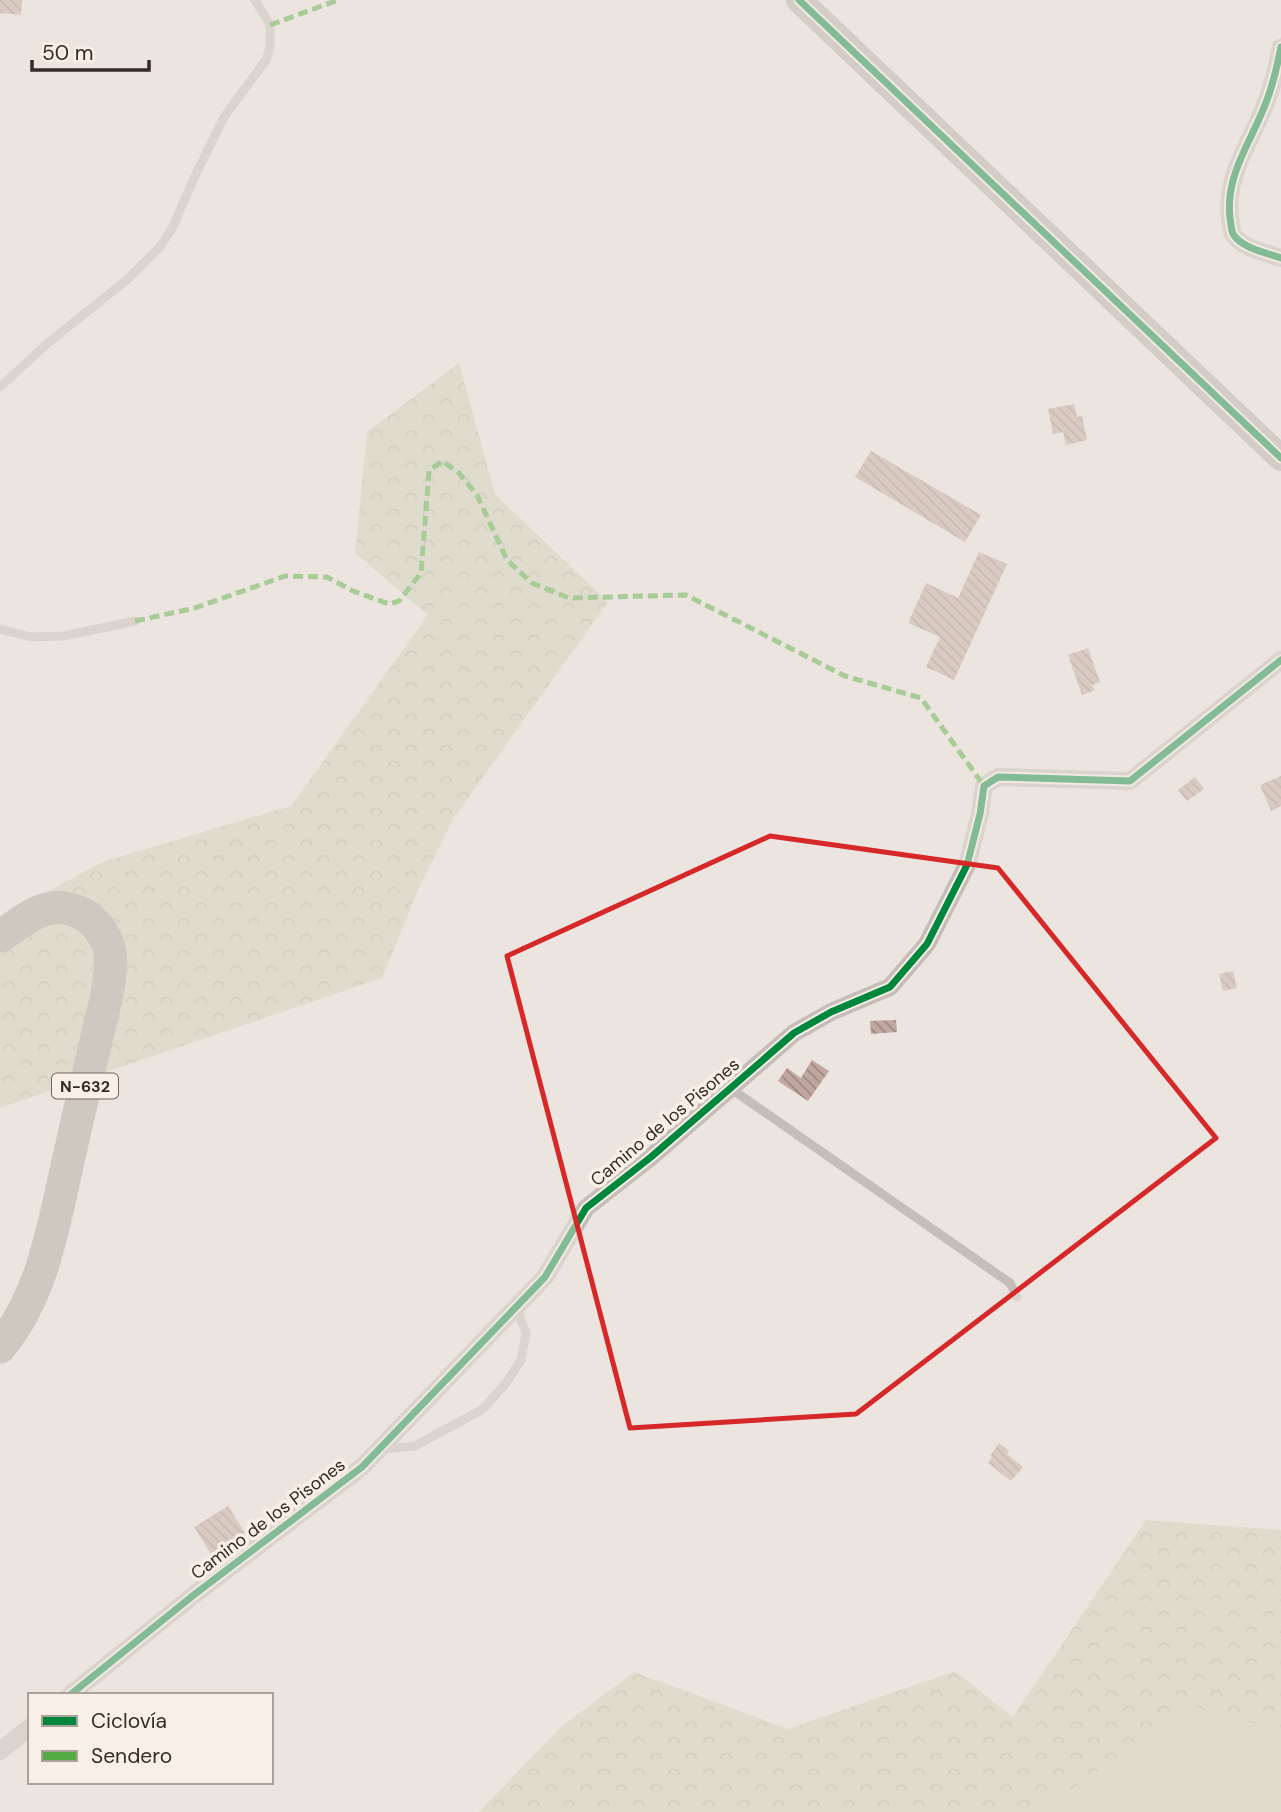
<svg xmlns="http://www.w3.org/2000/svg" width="1281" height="1812" font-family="'DM Sans',sans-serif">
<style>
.grass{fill:#ced1b8}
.forest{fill:url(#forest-crowns)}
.building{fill:url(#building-back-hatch)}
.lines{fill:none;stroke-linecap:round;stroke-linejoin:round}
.lane{stroke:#c5bdb8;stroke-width:9}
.street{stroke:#c5bdb8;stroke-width:18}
.secondary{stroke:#b6aea9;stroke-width:26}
.highway{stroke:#aba49e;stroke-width:33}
.quiet{stroke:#54ab44;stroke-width:5;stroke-dasharray:10 5;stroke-linecap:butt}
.cycleway-casing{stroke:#f9efe6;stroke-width:11}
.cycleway{stroke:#00873e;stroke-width:7}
.marked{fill:none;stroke:#d62828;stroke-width:5;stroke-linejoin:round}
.labels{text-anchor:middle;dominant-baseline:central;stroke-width:7;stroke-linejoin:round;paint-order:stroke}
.shield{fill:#f9efe6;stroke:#706660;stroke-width:2}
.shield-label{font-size:16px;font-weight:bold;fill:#352b27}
.street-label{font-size:18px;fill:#352b27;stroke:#f9efe6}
</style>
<defs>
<pattern id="forest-crowns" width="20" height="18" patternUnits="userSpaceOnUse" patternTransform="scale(1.75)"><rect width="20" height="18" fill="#ced1b8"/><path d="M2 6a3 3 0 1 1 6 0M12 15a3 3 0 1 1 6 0" fill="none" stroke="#b2b49e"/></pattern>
<pattern id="building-back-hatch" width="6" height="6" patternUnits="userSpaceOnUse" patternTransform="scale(1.75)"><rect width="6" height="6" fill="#c0a8a0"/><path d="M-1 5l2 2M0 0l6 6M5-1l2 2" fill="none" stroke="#9d8982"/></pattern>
</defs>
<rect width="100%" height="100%" fill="#ece5df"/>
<polygon class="grass" points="1193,1707 1281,1731 1281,1812 1039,1812"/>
<g class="forest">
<polygon points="459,363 495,494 608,602 453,819 419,888 382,978 0,1108 0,918 102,862 291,806 428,615 355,553 367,432"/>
<polygon points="1146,1520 1281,1530 1281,1731 1193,1707 1039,1812 479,1812 561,1727 634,1672 788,1729 955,1671 1013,1717"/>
</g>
<g class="building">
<polygon points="0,0 22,0 21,15 0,13"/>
<polygon points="1074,404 1077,417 1082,416 1087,440 1066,445 1063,432 1053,434 1048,409"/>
<polygon points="871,451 981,515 965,542 855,477"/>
<polygon points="979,552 1007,564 954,680 926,667 940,637 908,623 926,583 958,598"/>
<polygon points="1088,648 1100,682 1092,685 1095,690 1082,695 1068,655"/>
<polygon points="1281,776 1281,806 1271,811 1260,785"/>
<polygon points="1195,777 1204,789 1187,801 1178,790"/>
<polygon points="1233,971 1237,988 1223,991 1219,974"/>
<polygon points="896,1020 897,1032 871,1034 870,1021"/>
<polygon points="812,1060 829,1071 808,1101 778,1081 787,1068 801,1078"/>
<polygon points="999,1443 1009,1451 1007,1454 1023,1467 1011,1481 988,1463 992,1457 990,1456"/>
<polygon points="228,1506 249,1539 216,1562 194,1527"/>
</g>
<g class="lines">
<g class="lane">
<polyline points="0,387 48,343 128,279 159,248 172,229 194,178 224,117 266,60 270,47 270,25 255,0"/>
<polyline points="0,629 31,637 64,636 135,621"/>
<polyline points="730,1088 1010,1283 1017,1297"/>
<polyline points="382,1449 415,1446 483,1409 506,1383 521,1360 526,1333 516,1307"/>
</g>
<g class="street">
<path d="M1281 47C1277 67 1273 86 1265 105 1251 142 1225 175 1230 218 1231 222 1231 230 1233 234 1241 248 1267 253 1281 258"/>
<polyline points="70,1695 195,1594 362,1467 545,1277 586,1208 651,1157 794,1033 831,1012 890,987 927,944 967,865 980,814 984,786 998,777 1130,781 1281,660"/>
<polyline points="0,1751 30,1727"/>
</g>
<polyline class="secondary" points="799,0 1281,458"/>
<path class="highway" d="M0 936C12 929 24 919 36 913 65 899 95 914 107 942 114 956 109 980 107 995 94 1049 81 1103 69 1157 54 1222 44 1294 0 1347"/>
<g class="quiet">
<polyline points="270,25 338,0"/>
<polyline points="135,621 195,608 285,576 327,577 353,591 389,604 399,601 421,573 429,471 442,461 459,473 477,495 507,560 532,583 569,598 686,595 845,676 921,698 984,786"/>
</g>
<g class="cycleway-casing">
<g id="cycleway">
<polyline points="799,0 1281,458"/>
<path d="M1281 47C1277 67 1273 86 1265 105 1251 142 1225 175 1230 218 1231 222 1231 230 1233 234 1241 248 1267 253 1281 258"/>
<polyline points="70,1695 195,1594 362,1467 545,1277 586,1208 651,1157 794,1033 831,1012 890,987 927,944 967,865 980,814 984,786 998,777 1130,781 1281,660"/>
</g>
</g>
<use href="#cycleway" class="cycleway"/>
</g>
<path d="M0 0H1281V1812H0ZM770 836 998 868 1216 1138 856 1414 630 1428 507 956Z" fill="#ece5df" fill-opacity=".55" fill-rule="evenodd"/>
<path class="marked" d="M770 836 998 868 1216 1138 856 1414 630 1428 507 956Z"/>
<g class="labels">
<rect class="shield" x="52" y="1073.5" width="66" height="25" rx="5"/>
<g class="shield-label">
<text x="85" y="1086">N-632</text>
</g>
<g class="street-label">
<text transform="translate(665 1122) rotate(-40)">Camino de los Pisones</text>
<text transform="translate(268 1519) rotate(-37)">Camino de los Pisones</text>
</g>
</g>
<rect x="28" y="1693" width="245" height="91" fill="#f9efe6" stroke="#aba19a" stroke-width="2"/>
<rect x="42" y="1716" width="35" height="10" fill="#00873e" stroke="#aba19a" stroke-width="2"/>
<text x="91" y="1728" font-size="21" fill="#352b27">Ciclovía</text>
<rect x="42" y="1751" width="35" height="10" fill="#54ab44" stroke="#aba19a" stroke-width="2"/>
<text x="91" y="1763" font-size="21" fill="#352b27">Sendero</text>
<path d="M32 60v10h117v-10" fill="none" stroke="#352b27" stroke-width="3.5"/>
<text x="42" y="60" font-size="21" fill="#352b27" stroke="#f9efe6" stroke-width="5" paint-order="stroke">50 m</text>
</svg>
